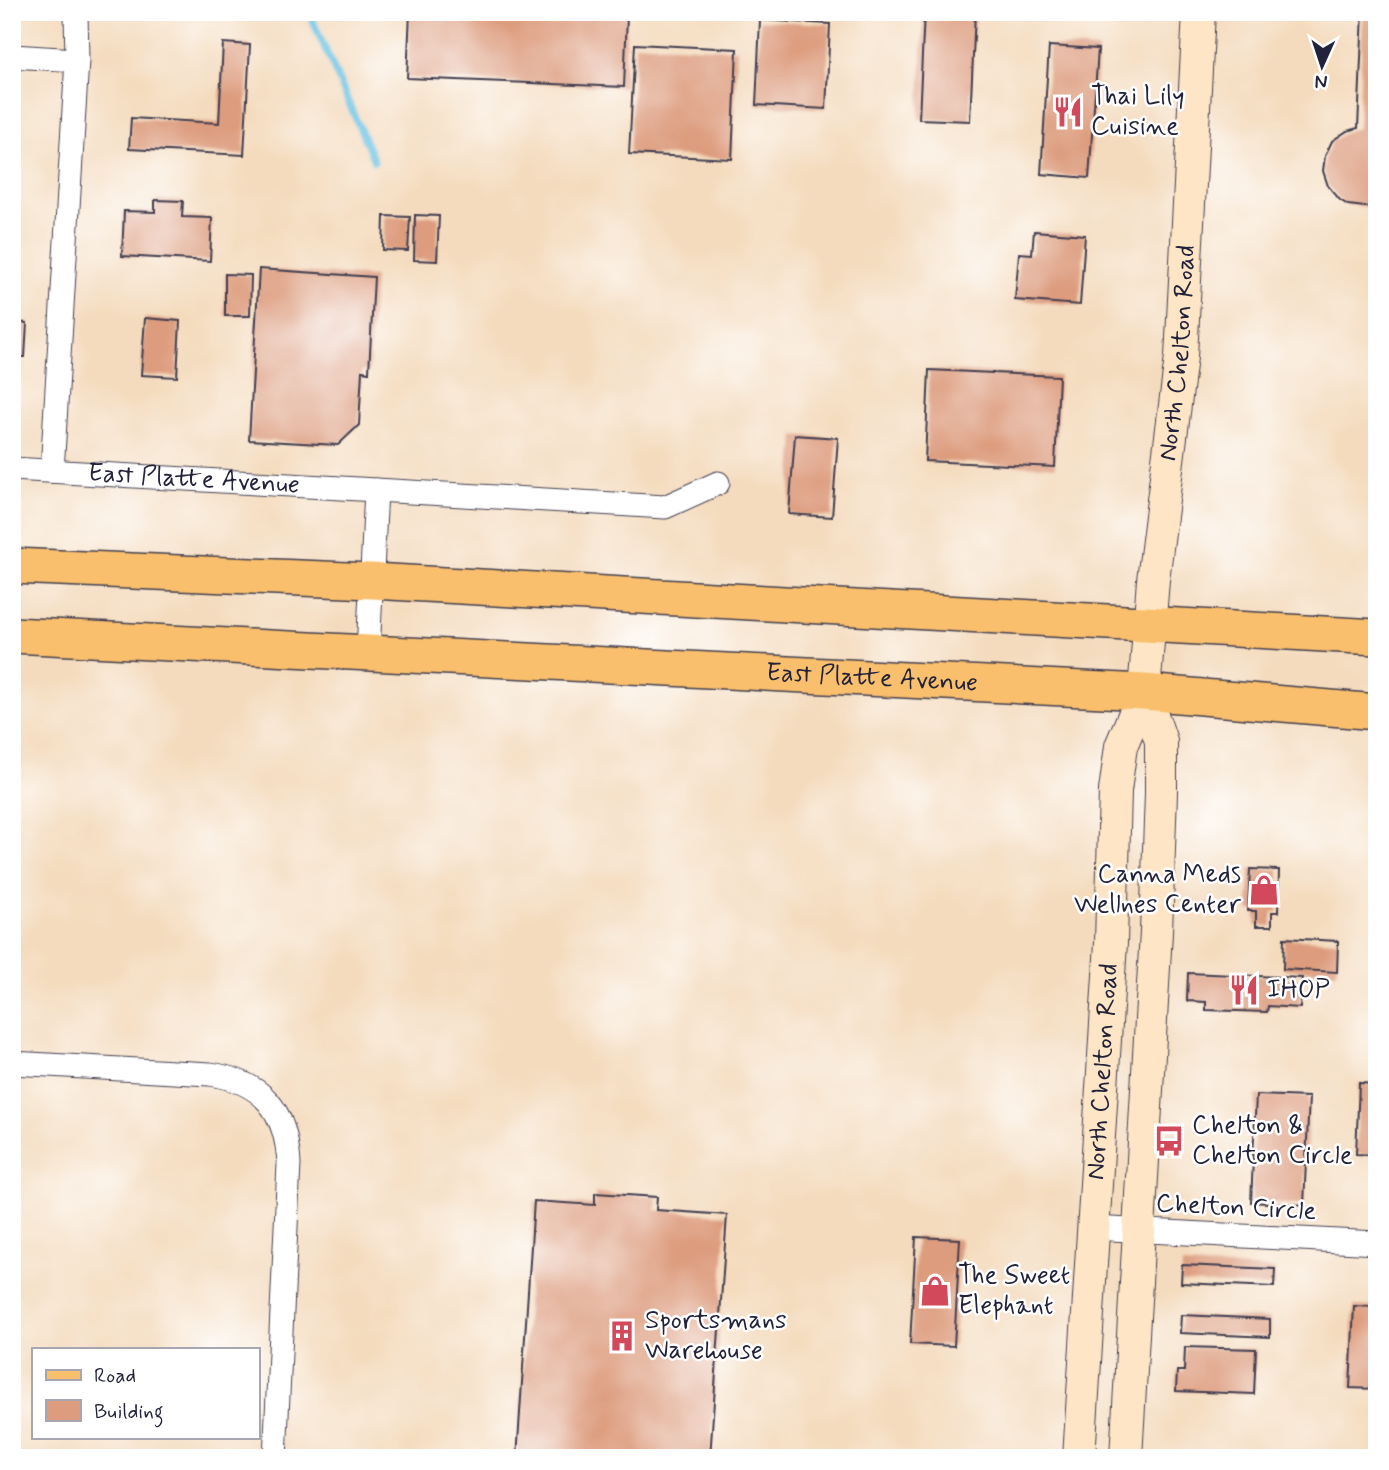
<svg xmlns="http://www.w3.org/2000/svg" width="1389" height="1470" font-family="Mynerve,sans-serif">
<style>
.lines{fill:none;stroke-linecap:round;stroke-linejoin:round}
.stream{stroke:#62c0e0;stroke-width:7}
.building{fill:#dd9c7e}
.street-casing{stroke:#423e4f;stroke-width:25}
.secondary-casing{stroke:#423e4f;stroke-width:34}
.primary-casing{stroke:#423e4f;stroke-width:38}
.street{stroke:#fff;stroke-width:23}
.secondary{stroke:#fde5c5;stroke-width:32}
.primary{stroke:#f9bf6d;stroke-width:35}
.labels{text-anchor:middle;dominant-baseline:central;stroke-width:5;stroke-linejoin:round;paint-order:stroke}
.poi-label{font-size:26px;fill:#22223b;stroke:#fff;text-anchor:start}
.street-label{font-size:26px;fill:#22223b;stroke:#fff}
</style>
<rect width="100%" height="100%" fill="#fff"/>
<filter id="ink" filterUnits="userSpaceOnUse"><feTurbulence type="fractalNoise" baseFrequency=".0143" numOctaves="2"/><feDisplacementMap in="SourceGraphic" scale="14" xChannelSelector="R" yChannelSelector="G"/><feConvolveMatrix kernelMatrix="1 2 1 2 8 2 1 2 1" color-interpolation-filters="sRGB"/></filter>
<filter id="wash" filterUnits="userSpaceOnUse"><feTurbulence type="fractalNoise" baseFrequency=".00686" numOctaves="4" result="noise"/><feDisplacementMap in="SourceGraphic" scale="28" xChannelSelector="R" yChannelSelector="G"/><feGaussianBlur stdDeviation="1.57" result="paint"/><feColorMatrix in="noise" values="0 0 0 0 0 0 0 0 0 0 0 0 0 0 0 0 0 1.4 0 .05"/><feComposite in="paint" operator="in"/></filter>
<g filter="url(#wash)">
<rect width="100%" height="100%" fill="#f4dbbe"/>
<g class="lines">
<polyline class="stream" points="309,12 374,161"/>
</g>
<g id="blocks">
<g class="building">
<polygon points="410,12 543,12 627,16 624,87 407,78"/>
<polygon points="924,12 975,12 970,121 919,119"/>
<polygon points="1363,12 1377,12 1372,129 1377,130 1377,205 1365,207 1348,205 1340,200 1328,186 1323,171 1325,156 1332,141 1347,131 1358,128"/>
<polygon points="760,20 830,24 826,109 756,105"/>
<polygon points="223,43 250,45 244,155 129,149 131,118 219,123"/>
<polygon points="635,44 737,49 732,159 629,154"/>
<polygon points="1049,46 1098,49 1089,178 1041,174"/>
<polygon points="155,200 183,201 182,217 212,218 210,261 122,256 124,211 155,212"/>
<polygon points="415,215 439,216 437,261 414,260"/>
<polygon points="384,216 410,217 408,251 383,250"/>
<polygon points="1034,231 1085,235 1080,305 1015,300 1019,253 1032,254"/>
<polygon points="259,269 374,277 369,372 362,371 359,425 338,445 249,440"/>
<polygon points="225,274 251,275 250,316 225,316"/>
<polygon points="145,318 180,321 177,377 141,375"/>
<polygon points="12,322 27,323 25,357 12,357"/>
<polygon points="929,370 1059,376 1055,467 925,461"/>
<polygon points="795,435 838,438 832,517 789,514"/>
<polygon points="1250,869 1279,870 1278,912 1272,912 1272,926 1256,926 1256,911 1248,911"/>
<polygon points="1284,938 1338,941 1337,972 1283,969"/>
<polygon points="1188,973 1302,978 1300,1008 1268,1006 1267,1012 1206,1010 1206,1002 1187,1001"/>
<polygon points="1359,1083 1377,1084 1377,1155 1356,1154"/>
<polygon points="1256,1095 1309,1097 1304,1205 1251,1202"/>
<polygon points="595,1193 657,1197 656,1210 727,1215 710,1458 517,1458 534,1201 595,1205"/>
<polygon points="916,1237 960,1239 954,1346 910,1344"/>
<polygon points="1182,1265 1275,1269 1274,1287 1181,1283"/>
<polygon points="1354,1306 1377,1307 1377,1389 1350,1388"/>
<polygon points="1181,1315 1270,1319 1270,1337 1180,1333"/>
<polygon points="1185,1347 1256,1349 1254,1394 1176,1391 1177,1371 1184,1371"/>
</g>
</g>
</g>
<g filter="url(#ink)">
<use href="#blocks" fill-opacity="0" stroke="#423e4f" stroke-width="2"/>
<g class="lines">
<g class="street-casing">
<g id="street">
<polyline points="12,56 77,60"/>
<path id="s1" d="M12 469 376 490"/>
<polyline points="52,471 77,60 76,12"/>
<polyline points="368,653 376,490 665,507 718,483"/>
<path d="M12 1063 210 1074C264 1082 286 1111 289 1164L275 1458"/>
<polyline points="1092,1228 1377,1243"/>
</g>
</g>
<g class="secondary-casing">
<g id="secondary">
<path id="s2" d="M1079 1458 1111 943 1115 791 1121 746 1144 692 1153 580 1181 357 1199 12"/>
<polyline points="1126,1458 1156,932 1161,793 1161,741 1144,692"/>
</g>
</g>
<g class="primary-casing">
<g id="primary">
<polyline points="12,566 372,581 1377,637"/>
<path id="s3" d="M12 635 1144 692 1377 712"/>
</g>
</g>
<use href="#street" class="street"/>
<use href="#secondary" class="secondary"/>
<use href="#primary" class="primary"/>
</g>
</g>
<defs>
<g id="restaurant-bare" transform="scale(2.415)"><path d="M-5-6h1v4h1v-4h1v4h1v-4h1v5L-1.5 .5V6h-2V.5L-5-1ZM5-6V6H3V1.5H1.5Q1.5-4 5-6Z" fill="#d1495b" stroke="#fff" stroke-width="2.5" paint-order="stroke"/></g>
<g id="shop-bare" transform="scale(2.415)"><path d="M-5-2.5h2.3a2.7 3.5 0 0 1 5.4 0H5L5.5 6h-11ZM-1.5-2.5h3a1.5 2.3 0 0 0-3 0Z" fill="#d1495b" stroke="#fff" stroke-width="2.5" paint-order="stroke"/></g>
<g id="bus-bare" transform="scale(2.415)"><path d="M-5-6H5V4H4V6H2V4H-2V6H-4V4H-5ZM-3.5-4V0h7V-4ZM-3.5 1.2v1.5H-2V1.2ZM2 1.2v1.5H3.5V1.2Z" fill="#d1495b" stroke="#fff" stroke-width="2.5" paint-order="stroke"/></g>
<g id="building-bare" transform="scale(2.415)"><path d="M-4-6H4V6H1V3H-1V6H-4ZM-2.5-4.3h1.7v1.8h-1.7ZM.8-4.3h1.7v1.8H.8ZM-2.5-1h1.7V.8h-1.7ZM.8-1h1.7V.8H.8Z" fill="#d1495b" stroke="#fff" stroke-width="2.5" paint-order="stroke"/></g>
</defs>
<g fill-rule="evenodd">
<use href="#restaurant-bare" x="1068" y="112"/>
<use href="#shop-bare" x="1264" y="890"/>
<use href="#restaurant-bare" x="1244" y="990"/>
<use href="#bus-bare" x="1169" y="1141"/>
<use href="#shop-bare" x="935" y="1291"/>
<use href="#building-bare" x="622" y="1336"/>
</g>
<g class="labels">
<g class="poi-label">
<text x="1091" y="97">Thai Lily<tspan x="1091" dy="30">Cuisine</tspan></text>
<text x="1241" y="875" text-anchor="end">Canna Meds<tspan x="1241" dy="30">Wellnes Center</tspan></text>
<text x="1267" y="990">IHOP</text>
<text x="1192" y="1126">Chelton &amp;<tspan x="1192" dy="30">Chelton Circle</tspan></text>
<text x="958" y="1276">The Sweet<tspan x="958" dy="30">Elephant</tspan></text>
<text x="645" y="1321">Sportsmans<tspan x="645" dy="30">Warehouse</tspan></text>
</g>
<g class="street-label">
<text stroke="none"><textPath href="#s2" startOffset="1113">North Chelton Road</textPath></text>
<text stroke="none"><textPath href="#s1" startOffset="182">East Platte Avenue</textPath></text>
<text stroke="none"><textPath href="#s3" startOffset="861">East Platte Avenue</textPath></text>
<text stroke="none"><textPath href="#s2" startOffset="387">North Chelton Road</textPath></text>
<text transform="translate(1236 1208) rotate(3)">Chelton Circle</text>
</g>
</g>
<rect width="1389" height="1470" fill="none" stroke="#fff" stroke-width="42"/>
<rect x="32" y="1348" width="228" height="91" fill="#ffffff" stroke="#a7a7b1" stroke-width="2"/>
<rect x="46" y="1370" width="35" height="10" fill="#f9bf6d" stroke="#a7a7b1" stroke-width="2"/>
<text x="94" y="1382" font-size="21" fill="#22223b">Road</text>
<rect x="46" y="1400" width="35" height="21" fill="#dd9c7e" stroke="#a7a7b1" stroke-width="2"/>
<text x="94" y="1418" font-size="21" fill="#22223b">Building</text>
<g transform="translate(1322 66) rotate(183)" stroke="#ffffff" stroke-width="5" paint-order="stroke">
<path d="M0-5L12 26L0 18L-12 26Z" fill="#22223b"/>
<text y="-10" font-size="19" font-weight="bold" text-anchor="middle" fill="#22223b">N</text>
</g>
</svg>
